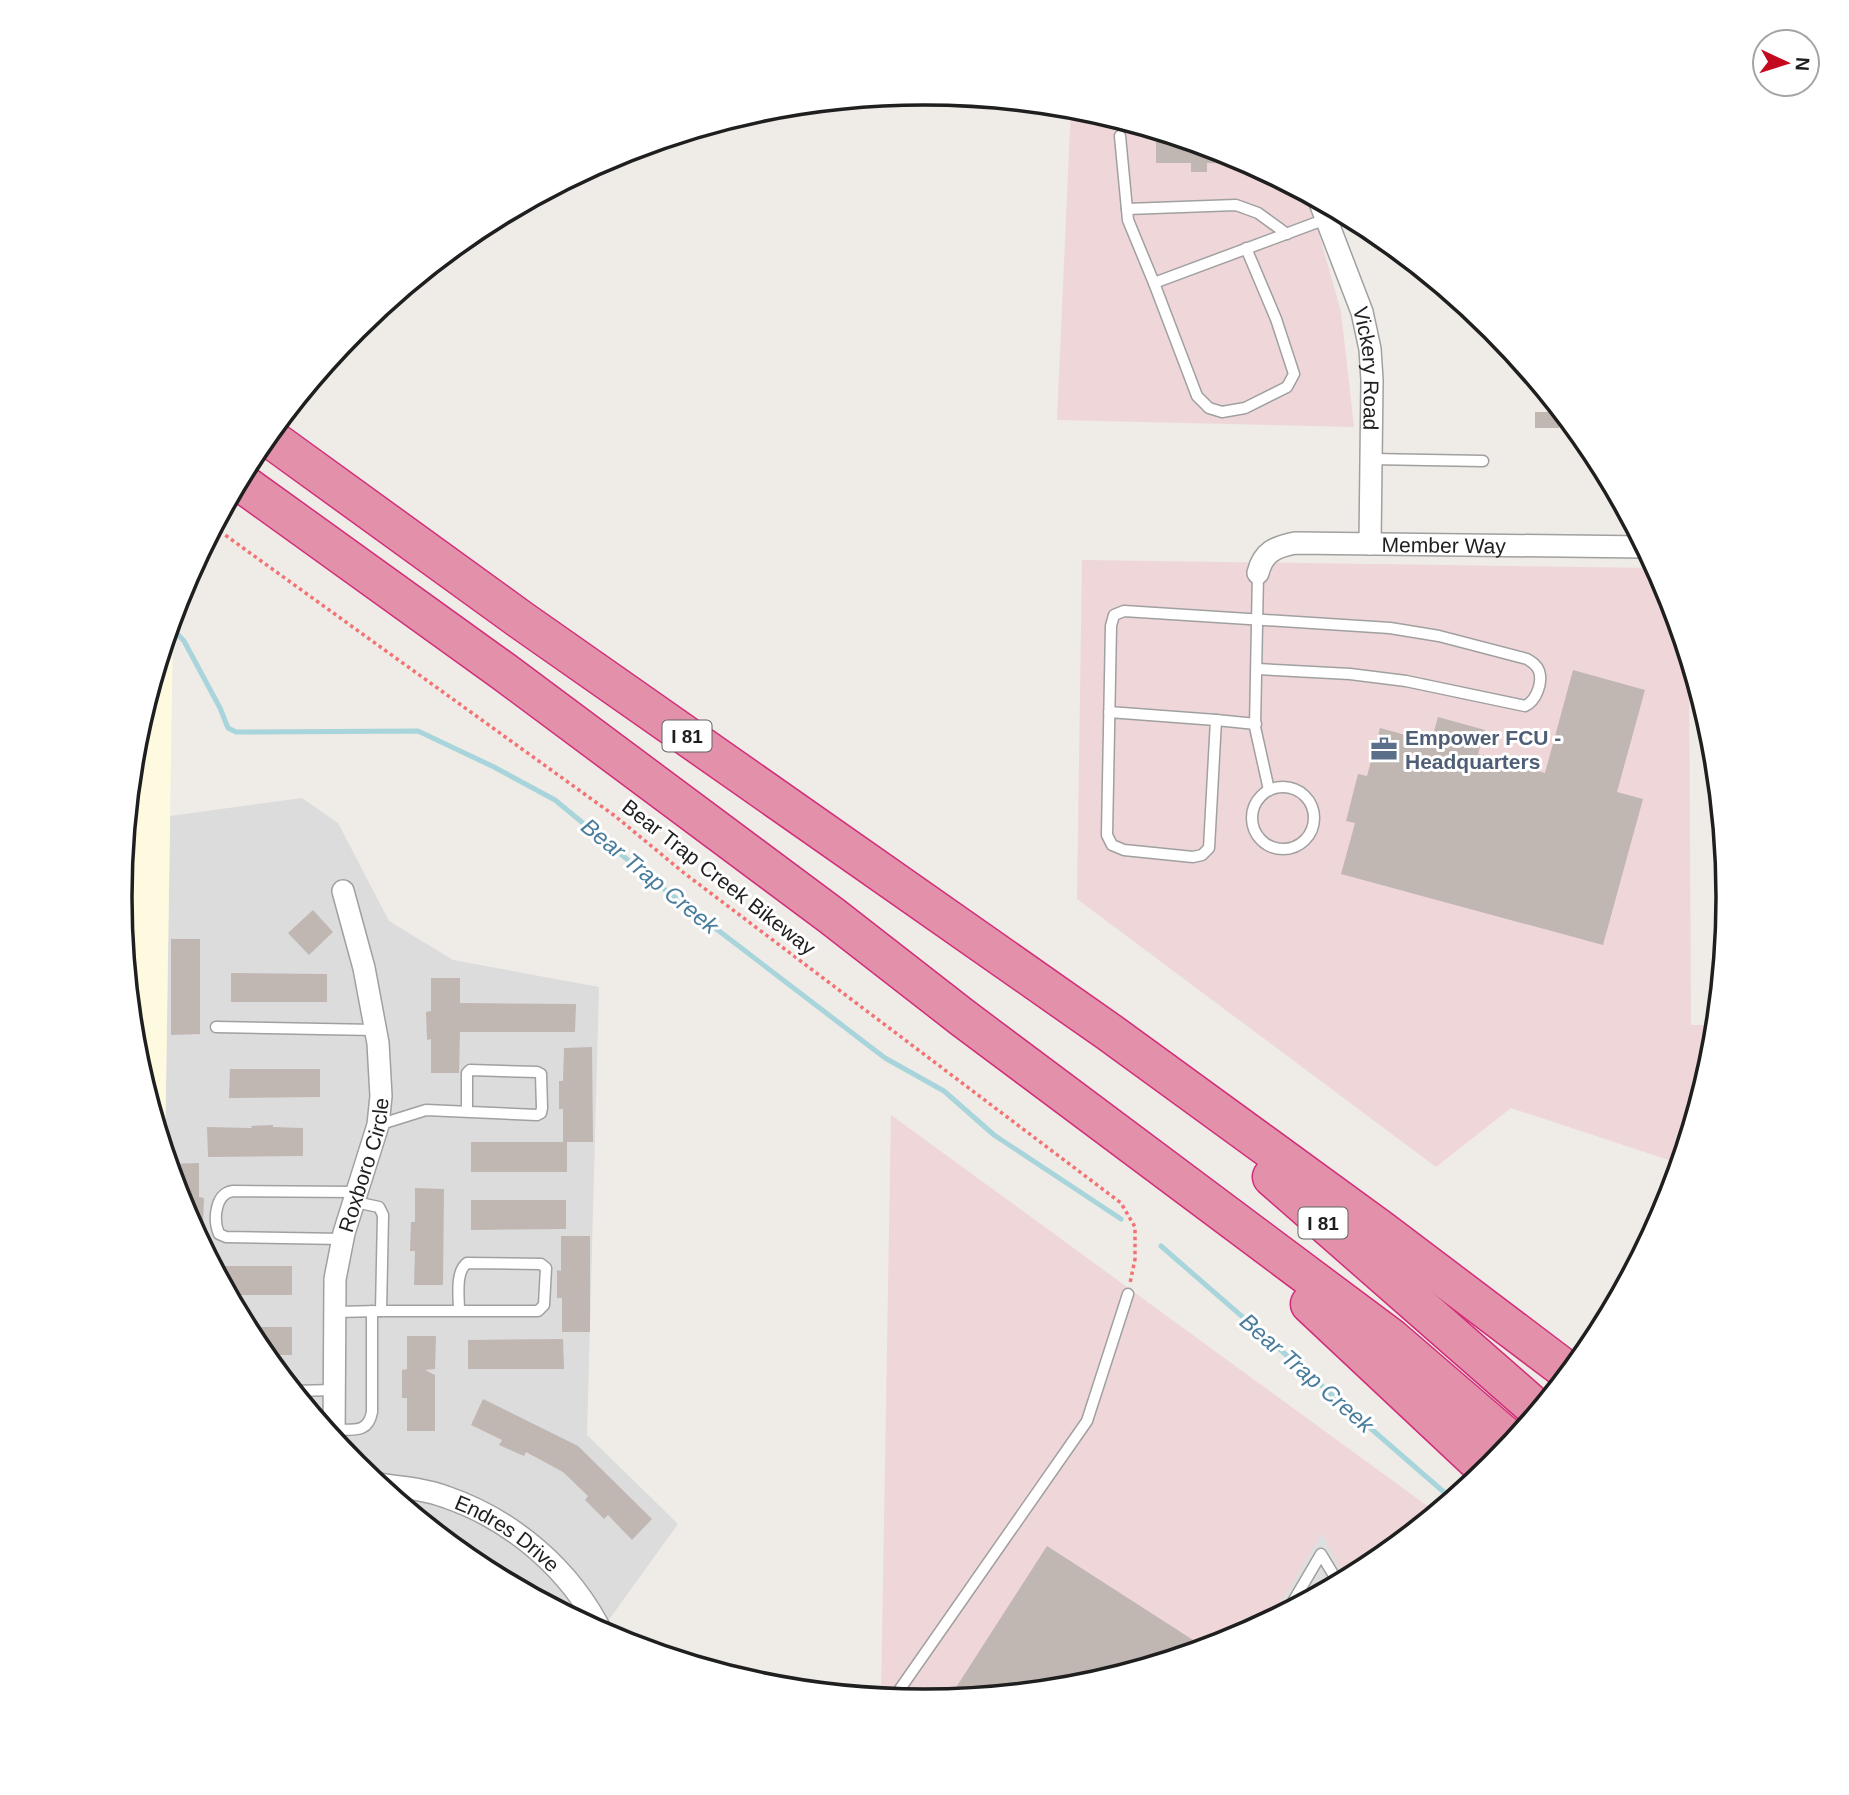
<svg xmlns="http://www.w3.org/2000/svg" width="1849" height="1795" font-family="Helvetica,sans-serif">
<style>
.residential{fill:#dddcdc}
.commercial{fill:#efd6d8}
.education{fill:#fdfae0}
.parking{fill:#dfdfdf}
.lines{fill:none;stroke-linecap:round;stroke-linejoin:round}
.stream{stroke:#a8d5db;stroke-width:5}
.building{fill:#c0b6b2}
.service-casing{stroke:#a0a0a0;stroke-width:13}
.minor-casing{stroke:#a0a0a0;stroke-width:24}
.motorway-casing{stroke:#d22d79;stroke-width:41}
.path{stroke:#f37374;stroke-width:3.5;stroke-dasharray:3.5 3.5;stroke-linecap:butt}
.service{stroke:#fff;stroke-width:10}
.minor{stroke:#fff;stroke-width:21}
.motorway{stroke:#e391aa;stroke-width:38}
.labels{text-anchor:middle;dominant-baseline:central;stroke-width:6;stroke-linejoin:round;paint-order:stroke}
.shield{fill:#fff;stroke:#626262;stroke-width:2}
.shield-label{font-size:19px;font-weight:bold;fill:#1f1f1f}
.street-label{font-size:21px;fill:#1f1f1f;stroke:#fff}
.service-label{font-size:21px;font-weight:bold;fill:#4e5e75;stroke:#fff;text-anchor:start}
.water-label{font-size:23px;font-style:italic;fill:#497b9b;stroke:#fff}
.rim{fill:none;stroke:#1f1f1f;stroke-width:3.5}
</style>
<rect width="100%" height="100%" fill="#efebe6"/>
<polygon class="residential" points="302,798 338,823 389,921 453,960 599,987 587,1435 678,1524 600,1632 477,1566 355,1466 255,1344 181,1205 165,1152 170,816"/>
<g class="commercial">
<polygon points="1071,107 1082,108 1233,154 1308,194 1341,312 1354,427 1057,420"/>
<polygon points="1082,560 1656,568 1668,590 1689,659 1691,1025 1717,1025 1714,1055 1681,1164 1511,1108 1436,1167 1077,899"/>
<polygon points="891,1115 1437,1513 1371,1567 1232,1641 1081,1687 924,1702 881,1698"/>
</g>
<polygon class="education" points="170,626 173,629 165,1152 135,1054 120,897 135,740"/>
<polygon class="parking" points="1322,1533 1346,1580 1269,1622"/>
<g class="lines">
<g class="stream">
<polyline points="170,626 184,641 220,708 228,728 236,732 418,731 494,767 555,800 651,879 885,1058 944,1091 994,1135 1121,1219"/>
<polyline points="1161,1246 1453,1500"/>
</g>
</g>
<g class="building">
<polygon points="1156,131 1233,154 1251,164 1207,163 1207,172 1191,172 1191,163 1156,163"/>
<rect x="1535" y="412" width="24" height="16"/>
<polygon points="1573,670 1645,690 1617,792 1643,799 1603,945 1341,874 1355,823 1346,821 1358,774 1367,776 1380,728 1431,742 1438,717 1485,730 1478,754 1545,773"/>
<polygon points="313,910 333,932 309,955 288,933"/>
<polygon points="171,939 200,939 200,1034 171,1035"/>
<polygon points="231,973 327,974 327,1002 231,1002"/>
<polygon points="431,978 460,978 460,1003 576,1004 575,1032 460,1032 459,1073 431,1073 431,1039 427,1040 426,1012 431,1011"/>
<polygon points="592,1047 593,1142 563,1142 563,1109 559,1109 559,1081 563,1081 564,1048"/>
<polygon points="230,1069 320,1069 320,1097 229,1098"/>
<polygon points="273,1125 273,1127 303,1128 303,1156 208,1157 207,1127 252,1128 251,1126"/>
<rect x="471" y="1142" width="96" height="30"/>
<polygon points="199,1163 199,1197 204,1198 203,1225 192,1226 181,1205 168,1164"/>
<polygon points="415,1188 444,1189 443,1285 414,1285 415,1251 410,1251 411,1222 415,1222"/>
<polygon points="471,1200 566,1200 566,1229 471,1230"/>
<polygon points="561,1236 590,1236 590,1332 562,1332 562,1298 557,1298 557,1270 561,1271"/>
<polygon points="214,1266 292,1266 292,1295 229,1295"/>
<polygon points="246,1327 292,1327 292,1355 264,1355"/>
<polygon points="407,1336 436,1336 435,1369 425,1370 435,1375 435,1431 407,1431 407,1398 402,1398 402,1370 407,1369"/>
<polygon points="563,1339 564,1369 468,1369 468,1340"/>
<polygon points="483,1399 578,1446 652,1519 632,1540 608,1515 604,1519 585,1500 588,1496 563,1472 526,1452 524,1456 499,1445 502,1440 471,1425"/>
<polygon points="1047,1546 1207,1649 1081,1687 948,1700"/>
</g>
<g class="lines">
<g class="service-casing">
<g id="service">
<polyline points="1120,136 1128,220 1154,283"/>
<polyline points="1127,209 1236,205 1258,213 1287,234"/>
<polyline points="1246,248 1276,319 1294,374 1287,387 1245,408 1222,412 1209,408 1197,396 1154,283 1326,219"/>
<polyline points="1371,459 1483,461"/>
<polyline points="1258,573 1255,727 1269,790"/>
<path d="M1109 712 1216 720 1209 848 1202 855 1193 857 1124 850 1112 845 1107 835C1108 765 1110 695 1111 626L1114 615 1124 611 1390 628 1439 636 1527 659C1532 662 1537 665 1539 671 1543 683 1536 701 1525 706L1406 681 1350 674 1257 669"/>
<polyline points="1216,720 1256,724"/>
<circle cx="1283" cy="818" r="31"/>
<polyline points="216,1027 375,1030"/>
<polyline points="378,1125 426,1110 537,1115 541,1113 542,1108 541,1074 537,1072 470,1070 467,1073 467,1112"/>
<path d="M343 1239 226 1237 219 1234C213 1220 215 1193 233 1191L357 1192"/>
<path d="M381 1311H538L544 1305 546 1268 541 1264 467 1263C455 1272 459 1297 459 1311"/>
<polyline points="335,1312 381,1311 383,1215 379,1207 355,1202"/>
<polyline points="293,1391 335,1390"/>
<path d="M334 1430C353 1429 368 1434 372 1412V1311"/>
<polyline points="1287,1612 1321,1554 1339,1584"/>
<polyline points="893,1699 1087,1421 1128,1294"/>
</g>
</g>
<g class="minor-casing">
<g id="minor">
<path id="s1" d="M1319 200 1362 312 1370 349 1372 380 1370 544"/>
<path id="s2" d="M1258 573C1263 552 1275 547 1295 543L1645 547"/>
<path id="s3" d="M334 1441 335 1279 344 1233 378 1125 381 1096 378 1043 364 968 343 891"/>
<path id="s4" d="M377 1484C400 1487 425 1489 446 1497 513 1520 571 1570 602 1633"/>
</g>
</g>
<g class="motorway-casing">
<g id="motorway">
<polyline points="267,436 521,620 1109,1032 1381,1230 1570,1373"/>
<polyline points="239,481 503,671 832,916 963,1018 1391,1338 1513,1443"/>
<polyline points="1272,1177 1539,1411"/>
<polyline points="1310,1304 1488,1471"/>
</g>
</g>
<polyline class="path" points="214,527 615,816 684,873 1121,1203 1135,1227 1135,1259 1130,1283"/>
<use href="#service" class="service"/>
<use href="#minor" class="minor"/>
<use href="#motorway" class="motorway"/>
</g>
<defs>
<g id="office-bare" transform="scale(2.1)"><path d="M-6-3h4V-5.5h4V-3h4V5H-6ZM-1-4.5V-3h2v-1.5ZM-6 0V1H6V0Z" fill="#5c6f8a" stroke="#fff" stroke-width="2.5" paint-order="stroke"/></g>
</defs>
<g fill-rule="evenodd">
<use href="#office-bare" x="1384" y="749"/>
</g>
<g class="labels">
<g class="shield">
<rect x="662.5" y="720.5" width="49" height="31" rx="5"/>
<rect x="1298.5" y="1207.5" width="49" height="31" rx="5"/>
</g>
<g class="shield-label">
<text x="687" y="736">I 81</text>
<text x="1323" y="1223">I 81</text>
</g>
<g class="street-label">
<text stroke="none"><textPath href="#s1" startOffset="177">Vickery Road</textPath></text>
<text stroke="none"><textPath href="#s2" startOffset="200">Member Way</textPath></text>
<text transform="translate(719 877) rotate(38)">Bear Trap Creek Bikeway</text>
<text stroke="none"><textPath href="#s3" startOffset="280">Roxboro Circle</textPath></text>
<text stroke="none"><textPath href="#s4" startOffset="142">Endres Drive</textPath></text>
</g>
<g class="service-label">
<text x="1405" y="737">Empower FCU -<tspan x="1405" dy="24">Headquarters</tspan></text>
</g>
<g class="water-label">
<text transform="translate(650 876) rotate(39)">Bear Trap Creek</text>
<text transform="translate(1307 1373) rotate(41)">Bear Trap Creek</text>
</g>
</g>
<path d="M0 0H1849V1795H0ZM132 897a792 792 0 1 1 1584 0a792 792 0 1 1-1584 0Z" fill="#fff" fill-rule="evenodd"/>
<path class="rim" d="M132 897a792 792 0 1 1 1584 0a792 792 0 1 1-1584 0Z"/>
<g transform="translate(1786 63) rotate(94)"><circle r="33" fill="#ffffff" stroke="#a5a5a5" stroke-width="2"/>
<path d="M0-5L12 26L0 18L-12 26Z" fill="#c40a1f"/>
<text y="-10" font-size="19" font-weight="bold" text-anchor="middle" fill="#1f1f1f">N</text>
</g>
</svg>
